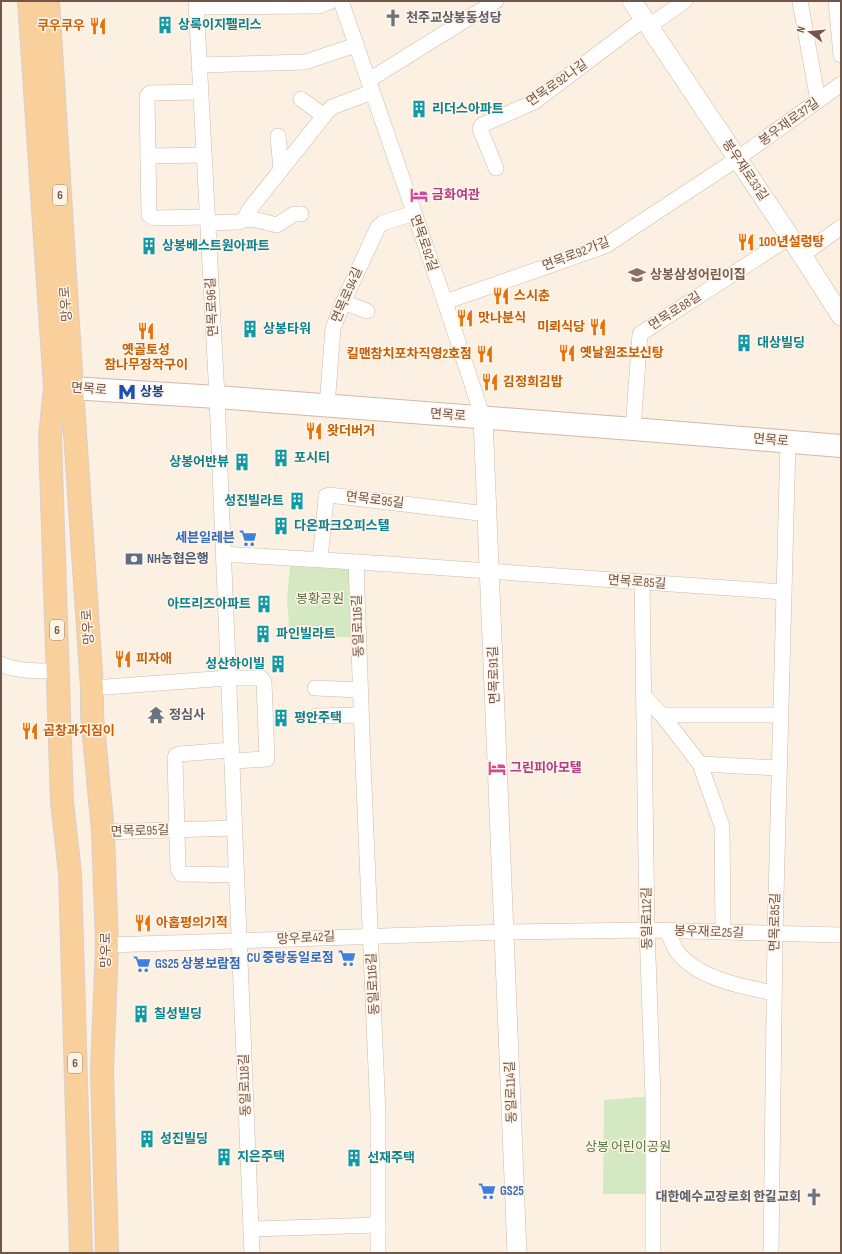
<svg xmlns="http://www.w3.org/2000/svg" width="842" height="1254" font-family="'Sofia Sans Condensed','Noto Sans KR',sans-serif">
<style>
.green{fill:#d4e9c1}
.lines{fill:none;stroke-linecap:round;stroke-linejoin:round}
.minor-casing{stroke:#cfb9ac;stroke-width:16}
.tertiary-casing{stroke:#cfb9ac;stroke-width:20}
.secondary-casing{stroke:#d1b8a9;stroke-width:24}
.primary-casing{stroke:#d8cfcc;stroke-width:24}
.minor{stroke:#fff;stroke-width:15}
.tertiary{stroke:#fff;stroke-width:19}
.secondary{stroke:#fff;stroke-width:22}
.primary{stroke:#f9cf9b;stroke-width:22}
.labels{text-anchor:middle;dominant-baseline:central;stroke-width:3;stroke-linejoin:round;paint-order:stroke}
.shield{fill:#fff4e8;stroke:#9c8579;stroke-width:1}
.shield-label{font-size:12px;font-weight:bold;fill:#725549}
.worship-label{font-size:13px;font-weight:bold;fill:#5b616d;stroke:#fff4e8;text-anchor:start}
.culture-label{font-size:13px;font-weight:bold;fill:#0d838f;stroke:#fff4e8;text-anchor:start}
.food-label{font-size:13px;font-weight:bold;fill:#c56008;stroke:#fff4e8;text-anchor:start}
.street-label{font-size:13px;fill:#725549;stroke:#fff4e8}
.hotel-label{font-size:13px;font-weight:bold;fill:#b23c85;stroke:#fff4e8;text-anchor:start}
.education-label{font-size:13px;font-weight:bold;fill:#785e54;stroke:#fff4e8;text-anchor:start}
.transit-label{font-size:13px;font-weight:bold;fill:#164399;stroke:#fff4e8;text-anchor:start}
.shop-label{font-size:13px;font-weight:bold;fill:#366cbe;stroke:#fff4e8;text-anchor:end}
.service-label{font-size:13px;font-weight:bold;fill:#4e5e75;stroke:#fff4e8;text-anchor:start}
.park-label{font-size:13px;fill:#557842;stroke:#fff4e8}
</style>
<rect width="100%" height="100%" fill="#fcf0e2"/>
<g class="green">
<polygon points="290,564 352,566 351,637 290,637 287,601"/>
<polygon points="653,1096 654,1194 603,1194 604,1100"/>
</g>
<g class="lines">
<g class="minor-casing">
<g id="minor">
<polyline points="196,1 217,397 252,1253"/>
<polyline points="341,1 445,302 483,418"/>
<polyline points="800,1 818,101"/>
<polyline points="836,1 841,55"/>
<polyline points="196,7 319,6 331,1"/>
<polyline points="649,26 685,1"/>
<polyline points="199,65 305,62 356,45"/>
<polyline points="369,80 496,1"/>
<polyline points="200,92 150,93 147,96 149,215 154,218 207,217"/>
<polyline points="301,99 324,116"/>
<polyline points="278,136 281,170"/>
<polyline points="148,156 204,155"/>
<polyline points="496,168 480,129 482,125 534,102 644,19"/>
<polyline points="244,220 249,210 327,112 332,107 372,92"/>
<polyline points="208,223 239,222 244,220 253,219 277,225 294,214 301,214"/>
<polyline points="802,255 841,227"/>
<polyline points="343,302 367,311"/>
<polyline points="445,302 605,246 737,159 841,84"/>
<polyline points="327,406 333,328 347,294 378,227 383,223 414,213"/>
<polyline points="633,429 640,334 790,237"/>
<polyline points="223,554 389,564 784,592"/>
<polyline points="320,559 326,499 326,496 329,495 487,514"/>
<polyline points="356,562 363,763 378,1115 378,1253"/>
<polyline points="642,583 647,930 653,1096 653,1253"/>
<path d="M1 664C19 672 39 671 58 671"/>
<polyline points="92,688 228,678 261,678 264,682 267,759 232,761"/>
<polyline points="315,688 360,690"/>
<polyline points="644,696 662,715 700,764 722,826 723,932"/>
<polyline points="662,715 781,715"/>
<polyline points="316,716 361,715"/>
<polyline points="232,750 179,754 176,755 175,758 178,869 181,874 185,874 236,875"/>
<polyline points="700,764 779,768"/>
<polyline points="103,832 235,828"/>
<path d="M666 930C670 937 673 944 676 950 695 978 743 987 774 993"/>
<polyline points="107,945 505,932 647,930 841,935"/>
<polyline points="251,1229 378,1225"/>
<polyline points="771,1253 775,934 788,441"/>
</g>
</g>
<g class="tertiary-casing">
<g id="tertiary">
<polyline points="632,1 802,255 841,316"/>
<polyline points="483,418 517,1253"/>
</g>
</g>
<g class="secondary-casing">
<polyline id="secondary" points="55,387 217,397 633,429 841,446"/>
</g>
<g class="primary-casing">
<g id="primary">
<polyline points="29,1 55,387 50,438 62,802 70,873 81,1253"/>
<polyline points="48,1 72,388 92,688 92,715 103,832 107,945 102,1070 107,1253"/>
</g>
</g>
<use href="#minor" class="minor"/>
<use href="#tertiary" class="tertiary"/>
<use href="#secondary" class="secondary"/>
<use href="#primary" class="primary"/>
</g>
<defs>
<g id="church-bare" transform="scale(1.38)"><path d="M-1.2-6h2.4v3.5h3.3v2.4h-3.3V6h-2.4V-.1h-3.3v-2.4h3.3Z" fill="#6b7280" stroke="#fff4e8" stroke-width="2.5" paint-order="stroke"/></g>
<g id="building-bare" transform="scale(1.38)"><path d="M-4-6H4V6H1V3H-1V6H-4ZM-2.5-4.3h1.7v1.8h-1.7ZM.8-4.3h1.7v1.8H.8ZM-2.5-1h1.7V.8h-1.7ZM.8-1h1.7V.8H.8Z" fill="#0f9aa8" stroke="#fff4e8" stroke-width="2.5" paint-order="stroke"/></g>
<g id="restaurant-bare" transform="scale(1.38)"><path d="M-5-6h1v4h1v-4h1v4h1v-4h1v5L-1.5 .5V6h-2V.5L-5-1ZM5-6V6H3V1.5H1.5Q1.5-4 5-6Z" fill="#e8710a" stroke="#fff4e8" stroke-width="2.5" paint-order="stroke"/></g>
<g id="hotel-bare" transform="scale(1.38)"><path d="M-6-4.5h1.5V1H6V5H4.5V3h-9V5H-6ZM-4 0a1.8 1.8 0 1 1 3.6 0ZM.5 0V-2.5h3Q6-2.5 6 0Z" fill="#d1479c" stroke="#fff4e8" stroke-width="2.5" paint-order="stroke"/></g>
<g id="school-bare" transform="scale(1.38)"><path d="M0-5L7-2L0 1L-7-2ZM-4 1L0 2.5L4 1V4Q0 6-4 4Z" fill="#8d6e63" stroke="#fff4e8" stroke-width="2.5" paint-order="stroke"/></g>
<g id="metro-bare" transform="scale(1.38)"><path d="M-5.5 5V-5H-3L0 0L3-5H5.5V5H3V-.5L0 4L-3-.5V5Z" fill="#1a4fb4" stroke="#fff4e8" stroke-width="2.5" paint-order="stroke"/></g>
<g id="supermarket-bare" transform="scale(1.38)"><path d="M-6-5.5h2.5l.6 2H6L4.5 2H-2.5L-4.4-4H-6ZM-1.5 3.2a1.3 1.3 0 1 0 .1 0ZM3 3.2a1.3 1.3 0 1 0 .1 0Z" fill="#3f7fe0" stroke="#fff4e8" stroke-width="2.5" paint-order="stroke"/></g>
<g id="bank-bare" transform="scale(1.38)"><path d="M-6-4H6V4H-6ZM0-2.3a2.3 2.3 0 1 0 0 4.6a2.3 2.3 0 1 0 0-4.6Z" fill="#5c6f8a" stroke="#fff4e8" stroke-width="2.5" paint-order="stroke"/></g>
<g id="temple-bare" transform="scale(1.38)"><path d="M0-6L5-2H3V0L6.5 2.5H4V6H1.5V3h-3V6H-4V2.5H-6.5L-3 0V-2H-5Z" fill="#6b7280" stroke="#fff4e8" stroke-width="2.5" paint-order="stroke"/></g>
</defs>
<g fill-rule="evenodd">
<use href="#church-bare" x="393" y="18"/>
<use href="#building-bare" x="165" y="25"/>
<use href="#restaurant-bare" x="98" y="26"/>
<use href="#building-bare" x="419" y="109"/>
<use href="#hotel-bare" x="419" y="195"/>
<use href="#restaurant-bare" x="746" y="242"/>
<use href="#building-bare" x="149" y="246"/>
<use href="#school-bare" x="637" y="275"/>
<use href="#restaurant-bare" x="501" y="296"/>
<use href="#restaurant-bare" x="465" y="318"/>
<use href="#restaurant-bare" x="598" y="327"/>
<use href="#building-bare" x="250" y="329"/>
<use href="#restaurant-bare" x="146" y="331"/>
<use href="#building-bare" x="744" y="343"/>
<use href="#restaurant-bare" x="567" y="353"/>
<use href="#restaurant-bare" x="485" y="354"/>
<use href="#restaurant-bare" x="490" y="382"/>
<use href="#metro-bare" x="127" y="392"/>
<use href="#restaurant-bare" x="314" y="431"/>
<use href="#building-bare" x="281" y="458"/>
<use href="#building-bare" x="242" y="462"/>
<use href="#building-bare" x="297" y="501"/>
<use href="#building-bare" x="281" y="526"/>
<use href="#supermarket-bare" x="248" y="538"/>
<use href="#bank-bare" x="134" y="559"/>
<use href="#building-bare" x="264" y="604"/>
<use href="#building-bare" x="263" y="634"/>
<use href="#restaurant-bare" x="123" y="659"/>
<use href="#building-bare" x="278" y="664"/>
<use href="#temple-bare" x="156" y="715"/>
<use href="#building-bare" x="281" y="718"/>
<use href="#restaurant-bare" x="30" y="731"/>
<use href="#hotel-bare" x="497" y="768"/>
<use href="#restaurant-bare" x="143" y="923"/>
<use href="#supermarket-bare" x="347" y="958"/>
<use href="#supermarket-bare" x="142" y="964"/>
<use href="#building-bare" x="141" y="1014"/>
<use href="#building-bare" x="147" y="1139"/>
<use href="#building-bare" x="224" y="1157"/>
<use href="#building-bare" x="354" y="1158"/>
<use href="#supermarket-bare" x="487" y="1191"/>
<use href="#church-bare" x="814" y="1197"/>
</g>
<g class="labels">
<g class="shield">
<rect x="53" y="185" width="14" height="20" rx="3"/>
<rect x="50" y="620" width="14" height="20" rx="3"/>
<rect x="68" y="1053" width="14" height="20" rx="3"/>
</g>
<g class="shield-label">
<text x="60" y="195">6</text>
<text x="57" y="630">6</text>
<text x="75" y="1063">6</text>
</g>
<g class="worship-label">
<text x="406" y="18">천주교상봉동성당</text>
<text x="169" y="715">정심사</text>
<text x="801" y="1197" text-anchor="end">대한예수교장로회 한길교회</text>
</g>
<g class="culture-label">
<text x="178" y="25">상록이지펠리스</text>
<text x="432" y="109">리더스아파트</text>
<text x="162" y="246">상봉베스트원아파트</text>
<text x="263" y="329">상봉타워</text>
<text x="757" y="343">대상빌딩</text>
<text x="294" y="458">포시티</text>
<text x="229" y="462" text-anchor="end">상봉어반뷰</text>
<text x="284" y="501" text-anchor="end">성진빌라트</text>
<text x="294" y="526">다온파크오피스텔</text>
<text x="251" y="604" text-anchor="end">아뜨리즈아파트</text>
<text x="276" y="634">파인빌라트</text>
<text x="265" y="664" text-anchor="end">성산하이빌</text>
<text x="294" y="718">평안주택</text>
<text x="154" y="1014">칠성빌딩</text>
<text x="160" y="1139">성진빌딩</text>
<text x="237" y="1157">지은주택</text>
<text x="367" y="1158">선재주택</text>
</g>
<g class="food-label">
<text x="85" y="26" text-anchor="end">쿠우쿠우</text>
<text x="759" y="242">100년설렁탕</text>
<text x="514" y="296">스시춘</text>
<text x="478" y="318">맛나분식</text>
<text x="585" y="327" text-anchor="end">미뢰식당</text>
<text x="146" y="350" text-anchor="middle">옛골토성<tspan x="146" dy="15">참나무장작구이</tspan></text>
<text x="580" y="353">옛날원조보신탕</text>
<text x="472" y="354" text-anchor="end">킬맨참치포차직영2호점</text>
<text x="503" y="382">김정희김밥</text>
<text x="327" y="431">왓더버거</text>
<text x="136" y="659">피자애</text>
<text x="43" y="731">곱창과지짐이</text>
<text x="156" y="923">아홉평의기적</text>
</g>
<g class="street-label">
<text transform="translate(557 83) rotate(-35)">면목로92나길</text>
<text transform="translate(789 122) rotate(-36)">봉우재로37길</text>
<text transform="translate(745 170) rotate(56)">봉우재로33길</text>
<text transform="translate(424 243) rotate(71)">면목로92길</text>
<text transform="translate(576 254) rotate(-21)">면목로92가길</text>
<text transform="translate(347 295) rotate(-67)">면목로94길</text>
<text transform="translate(66 304) rotate(-94)">망우로</text>
<text transform="translate(212 307) rotate(-93)">면목로96길</text>
<text transform="translate(675 311) rotate(-33)">면목로88길</text>
<text transform="translate(89 389) rotate(4)">면목로</text>
<text transform="translate(448 415) rotate(4)">면목로</text>
<text transform="translate(771 440) rotate(5)">면목로</text>
<text transform="translate(375 500) rotate(7)">면목로95길</text>
<text transform="translate(637 582) rotate(4)">면목로85길</text>
<text transform="translate(358 626) rotate(-92)">동일로116길</text>
<text transform="translate(88 627) rotate(-94)">망우로</text>
<text transform="translate(494 675) rotate(-92)">면목로91길</text>
<text transform="translate(140 831) rotate(-2)">면목로95길</text>
<text transform="translate(647 918) rotate(-91)">동일로112길</text>
<text transform="translate(775 922) rotate(-89)">면목로85길</text>
<text transform="translate(709 932) rotate(2)">봉우재로25길</text>
<text transform="translate(306 938) rotate(-3)">망우로42길</text>
<text transform="translate(106 950) rotate(-90)">망우로</text>
<text transform="translate(373 984) rotate(-93)">동일로116길</text>
<text transform="translate(245 1085) rotate(-92)">동일로118길</text>
<text transform="translate(511 1092) rotate(-92)">동일로114길</text>
</g>
<g class="hotel-label">
<text x="432" y="195">금화여관</text>
<text x="510" y="768">그린피아모텔</text>
</g>
<g class="education-label">
<text x="650" y="275">상봉삼성어린이집</text>
</g>
<g class="transit-label">
<text x="140" y="392">상봉</text>
</g>
<g class="shop-label">
<text x="235" y="538">세븐일레븐</text>
<text x="334" y="958">CU 중랑동일로점</text>
<text x="155" y="964" text-anchor="start">GS25 상봉보람점</text>
<text x="500" y="1191" text-anchor="start">GS25</text>
</g>
<g class="service-label">
<text x="147" y="559">NH농협은행</text>
</g>
<g class="park-label">
<text x="320" y="599">봉황공원</text>
<text x="628" y="1147">상봉 어린이공원</text>
</g>
</g>
<rect width="842" height="1254" fill="none" stroke="#725549" stroke-width="4"/>
<g transform="translate(810 32) rotate(286)" stroke="#fff4e8" stroke-width="3" paint-order="stroke">
<path d="M0-3L7 15L0 10L-7 15Z" fill="#725549"/>
<text y="-6" font-size="11" font-weight="bold" text-anchor="middle" fill="#725549">N</text>
</g>
</svg>
